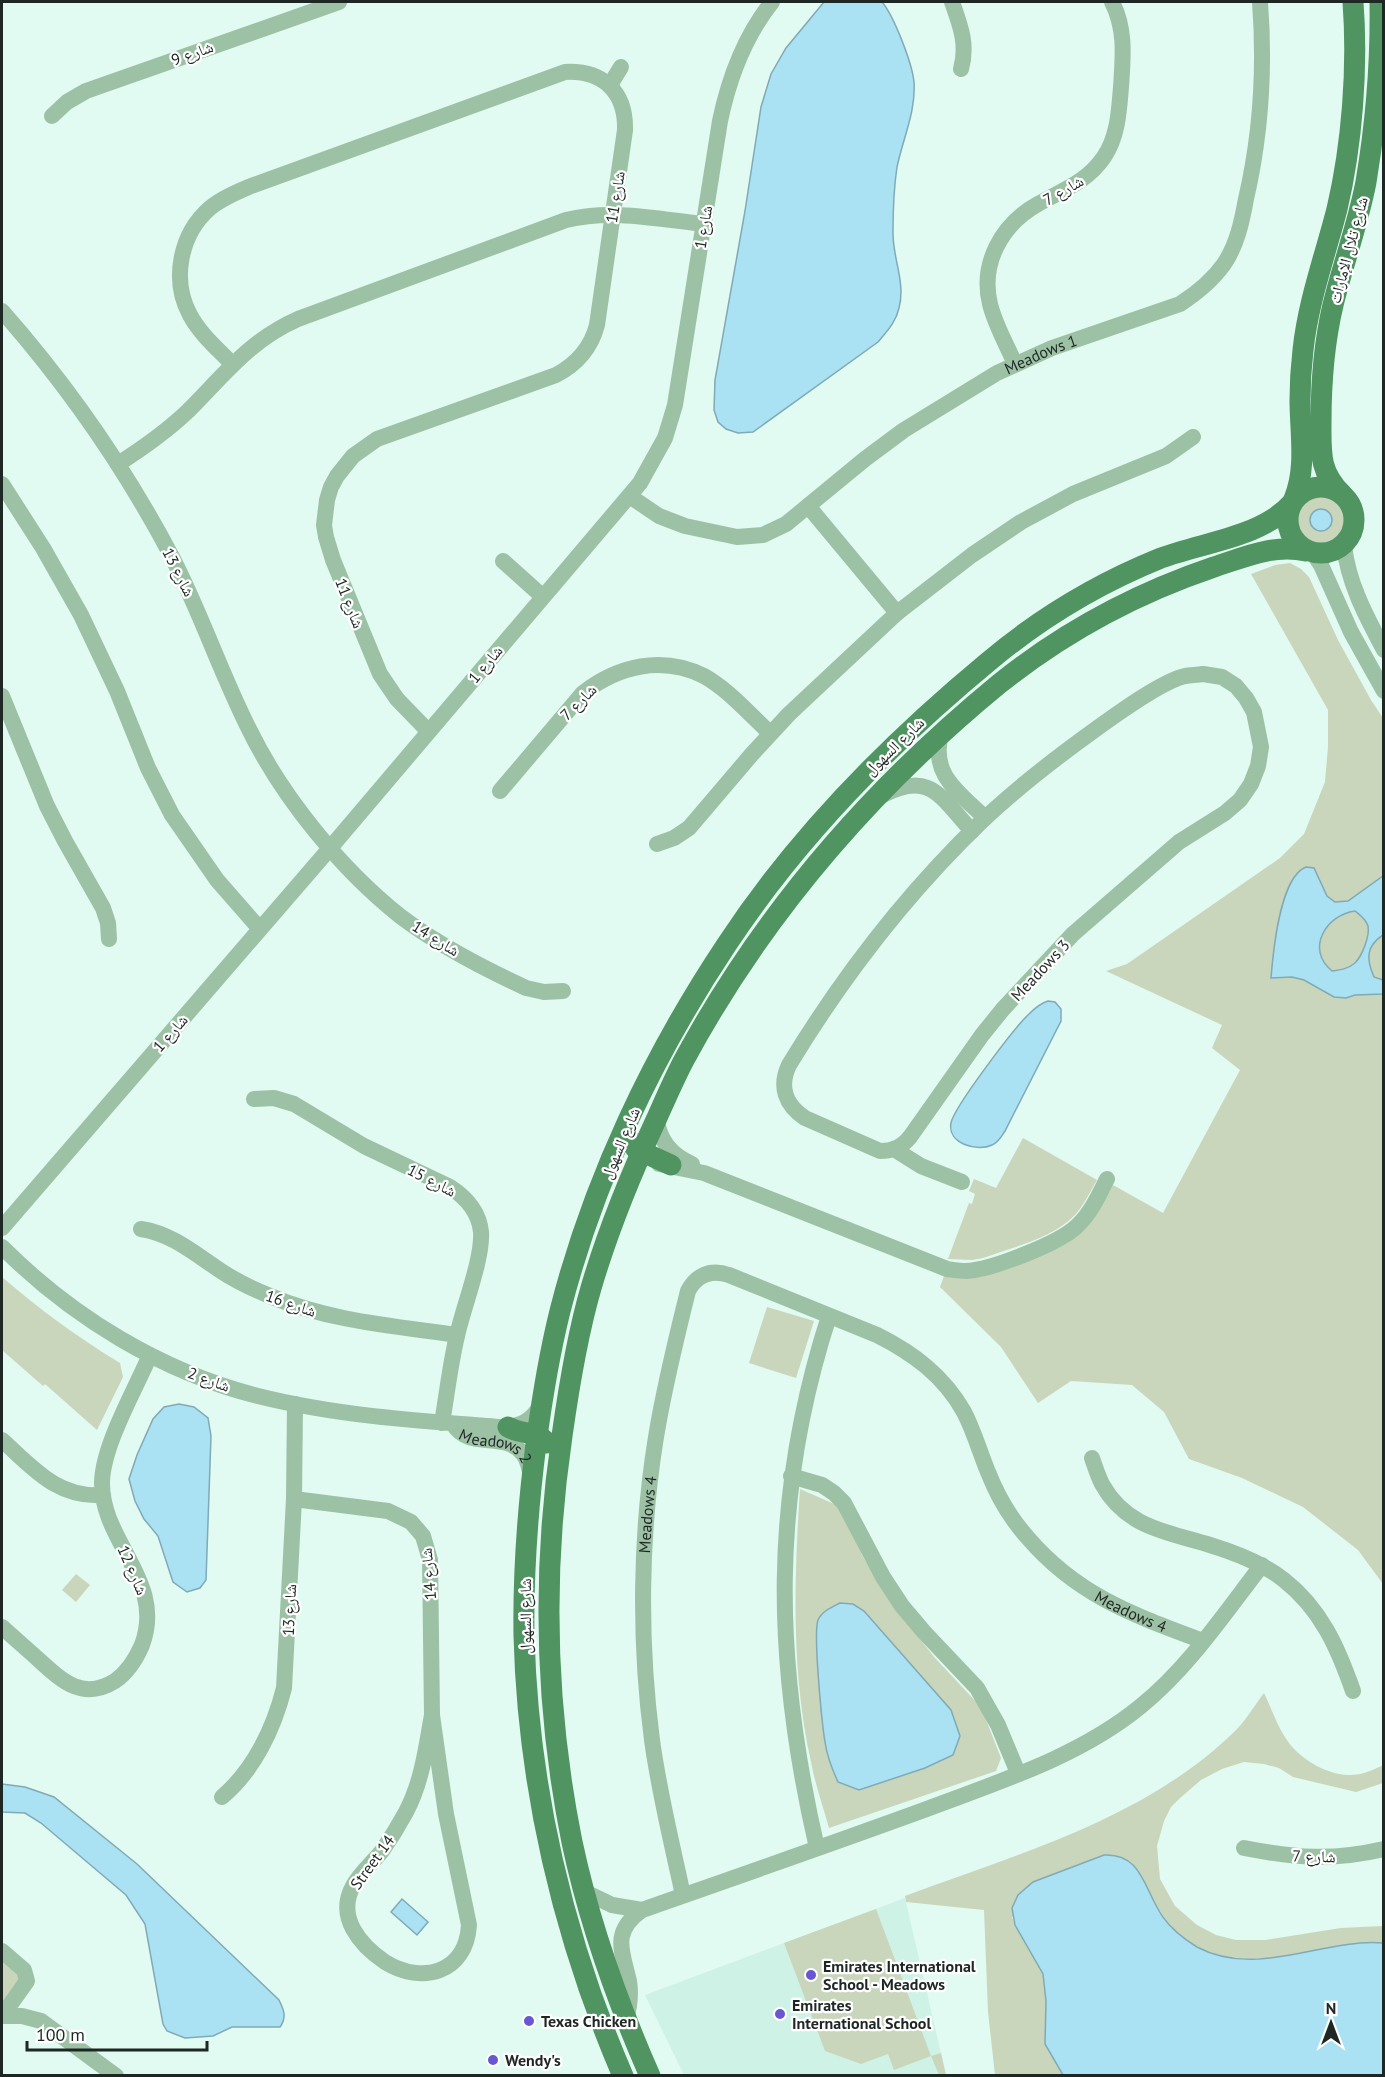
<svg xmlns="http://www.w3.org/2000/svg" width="1385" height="2077" font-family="'PT Sans','Noto Naskh Arabic',sans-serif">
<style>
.built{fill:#cff2e6}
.green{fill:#c9d6bc}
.water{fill:#aae2f3;stroke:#80aab5;stroke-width:1.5;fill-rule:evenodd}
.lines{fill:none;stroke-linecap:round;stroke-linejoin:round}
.minor{stroke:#9dc1a5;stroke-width:16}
.major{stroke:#509462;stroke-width:21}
.poi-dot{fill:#6857d1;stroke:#fff;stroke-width:2}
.labels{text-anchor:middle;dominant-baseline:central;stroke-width:4.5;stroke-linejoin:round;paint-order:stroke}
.street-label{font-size:16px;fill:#1e2724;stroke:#fff}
.poi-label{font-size:16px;font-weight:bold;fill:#1e2724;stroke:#fff;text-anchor:start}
</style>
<rect width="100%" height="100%" fill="#e1faf2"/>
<polygon class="built" points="905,1898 946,2075 684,2075 645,1995"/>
<g class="green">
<circle cx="1321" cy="521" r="27"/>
<path d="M1290 563 1301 569 1309 577 1338 640 1371 700 1383 718V1584L1358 1550 1303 1507 1242 1478 1189 1459 1164 1412 1132 1385 1071 1381 1038 1403 1001 1347 940 1287 944 1276 1060 1247C1089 1231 1097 1213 1113 1185L1163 1213 1240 1070 1212 1048 1222 1025 1106 971 1127 964 1280 858 1304 834 1325 782 1328 747V710L1251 574 1275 565Z"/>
<path d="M1023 1138 1097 1180C1090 1192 1084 1205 1075 1215 1052 1239 1012 1247 983 1258L972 1260 948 1259 969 1203 972 1204 975 1194 969 1191 974 1179 996 1188Z"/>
<path d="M2 1277C39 1309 77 1337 120 1363L123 1377 97 1430 45 1384 43 1386 2 1350Z"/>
<polygon points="767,1307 814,1321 796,1378 749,1363"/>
<path d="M800 1489 841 1507 863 1557 893 1605 935 1658 981 1707 1001 1758 996 1771 829 1828C823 1806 815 1784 811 1762 791 1673 794 1579 800 1489Z"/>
<polygon points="76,1574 90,1585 76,1602 62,1590"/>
<path d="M1264 1693C1272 1710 1278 1728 1289 1743 1302 1760 1326 1774 1348 1775 1359 1776 1374 1770 1383 1765V1783L1356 1792 1293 1777 1279 1768 1264 1764 1244 1762 1222 1769 1201 1780 1180 1798 1171 1807 1164 1821 1157 1846 1160 1879 1175 1906 1197 1925 1216 1935 1236 1940H1265L1341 1928 1383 1926V1943C1352 1942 1323 1950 1292 1955 1217 1967 1175 1951 1143 1880L1012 1917 1015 1925 1043 1974 1046 2001 1045 2044 1063 2075H995L988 2012 984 1910 906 1902 905 1896C1018 1854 1144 1819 1233 1733 1245 1722 1254 1706 1264 1693Z"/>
<polygon points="876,1909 931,2056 941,2053 946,2075 939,2075 931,2056 894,2070 888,2054 861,2064 825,2051 784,1943"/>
<polygon points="2,1960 17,1972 20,1981 2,2005"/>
</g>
<g class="water">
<path d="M824 2H882C894 16 912 63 914 82 916 112 903 138 897 167 894 187 893 210 893 231 892 257 906 282 899 308 896 322 887 331 878 342L753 432 738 433 726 429 718 422 714 410 715 380 745 211 761 107 771 74 786 48Z"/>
<circle cx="1321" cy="520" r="11"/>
<path d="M1306 867 1314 868 1327 896 1335 902 1348 901 1383 876V935C1366 946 1366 959 1374 977L1383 980V994L1355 995 1346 998 1334 997 1304 980 1292 977 1271 978C1273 953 1280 877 1306 867ZM1355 911C1360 915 1366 919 1368 926 1370 936 1362 956 1355 963 1348 969 1340 970 1332 971 1305 949 1326 915 1355 911Z"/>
<path d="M1048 1001 1055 1002 1061 1009V1021L1005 1131C1001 1137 999 1142 992 1145 978 1152 947 1144 951 1123 954 1107 1015 1027 1029 1014 1035 1008 1041 1003 1048 1001Z"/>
<polygon points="179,1404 194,1407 208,1418 211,1436 206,1580 200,1588 187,1592 173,1582 158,1536 144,1519 135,1501 129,1479 137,1455 153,1419 164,1407"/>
<path d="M840 1603 853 1604 864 1611 951 1710 960 1736 953 1755 925 1768 859 1790 838 1782C832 1769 827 1756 825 1742 822 1724 813 1633 818 1620 822 1611 832 1607 840 1603Z"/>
<path d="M2 1784 25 1787 54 1797 137 1864 279 2000C284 2010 287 2017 280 2027H232L213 2036 185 2038 167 2031 163 2024 145 1924 126 1895 41 1823 25 1813 2 1812Z"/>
<path d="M1104 1855C1143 1853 1144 1891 1163 1917 1172 1930 1184 1939 1197 1947 1257 1979 1322 1938 1383 1943V2075H1063L1045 2044 1046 2001 1043 1974 1015 1925 1012 1908 1018 1895 1033 1882Z"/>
<polygon points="402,1899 428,1922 417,1935 391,1912"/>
</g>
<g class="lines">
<g class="minor">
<path d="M952 2C960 25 968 44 961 69"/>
<polyline points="610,85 621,67"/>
<polyline points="52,116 67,102 86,91 339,2"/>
<path d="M2 311C68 386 125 468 172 557 201 613 221 674 250 731 283 798 341 869 400 916 438 945 483 968 526 988L544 992 563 991"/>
<path d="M232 364C218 349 200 334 190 315 171 280 180 234 210 208 222 198 237 192 251 186L565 72C603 70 626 92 625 130L597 325C591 348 577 364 556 375L377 439 353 456 337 476 331 487 327 500 324 525 326 537 333 560 380 674 397 699 428 731"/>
<path d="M1015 364C1007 345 995 325 990 304 980 263 1002 224 1038 204 1063 190 1087 182 1104 157 1118 136 1119 111 1121 87 1123 57 1126 29 1112 2"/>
<path d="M118 464C143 448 167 431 188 411 224 375 250 340 298 319L566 220C612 209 657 219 703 224"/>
<polyline points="2,484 43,548 81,615 117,691 148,768 172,815 217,880 259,928"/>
<path id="s1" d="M631 497 659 516 685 526 737 537 763 535 786 524 865 459 904 430 997 373 1052 348 1180 304C1197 293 1212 281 1224 264 1237 245 1242 221 1246 199 1261 134 1265 68 1260 2"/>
<polyline points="808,506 897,613"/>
<path d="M1344 545C1348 583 1366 616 1384 650"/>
<polyline points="1313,553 1321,565 1351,632 1384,691"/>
<polyline points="503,561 542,596"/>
<path d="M1203 674 1222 677 1236 686 1246 698 1254 712 1261 747 1258 766 1251 784 1240 800 1225 813 1179 842 1073 934 1003 1009 982 1035 910 1137C902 1147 893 1151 880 1151L805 1118C785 1105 779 1086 789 1065 843 976 908 892 983 820 1018 787 1057 757 1096 729 1117 714 1162 681 1185 676 1191 675 1197 675 1203 674Z"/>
<polyline points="2,696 47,806 65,841 103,908 108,923 109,939"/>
<path d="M941 734C930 775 959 792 985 818"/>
<path d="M500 791 583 693C618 666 662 655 704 676 729 690 749 714 770 733"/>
<path d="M883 795C931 770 941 798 972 831"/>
<polyline points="657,844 674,838 689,828 752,754 789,714 897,613 972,555 1021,522 1073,494 1166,456 1193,437"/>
<path d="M254 1099 274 1098 294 1104 364 1146 450 1187C467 1198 479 1212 481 1232 483 1258 463 1308 457 1336 450 1365 447 1394 442 1423"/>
<path d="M657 1119C659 1141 671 1155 692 1164"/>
<polyline points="894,1149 921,1166 962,1182"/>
<path d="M659 1164 704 1173 947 1269C954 1270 960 1271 966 1271 991 1270 1060 1243 1077 1226 1091 1213 1099 1195 1107 1179"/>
<path d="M2 1228 331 847 640 483 665 438 675 405 720 121C729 78 744 37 772 2"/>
<path d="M141 1229C173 1234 195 1254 221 1271 236 1281 253 1289 270 1296 329 1321 394 1326 457 1335"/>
<path d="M2 1247C72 1317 162 1372 258 1396 338 1416 420 1421 502 1427 521 1427 531 1421 541 1405"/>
<path id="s2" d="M453 1424C469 1451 505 1430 523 1454 528 1460 529 1468 531 1476"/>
<path d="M2 1440C33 1468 57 1498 103 1495"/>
<path d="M1092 1458C1095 1467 1098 1476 1102 1484 1126 1528 1168 1532 1210 1545 1236 1553 1263 1563 1284 1580 1321 1609 1338 1648 1353 1691"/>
<polyline points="791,1476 822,1485 834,1493 844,1503 883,1577 902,1606 924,1632 977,1688 998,1725 1018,1773"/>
<polyline points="294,1499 388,1511 411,1522 423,1536 430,1560 432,1715"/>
<path d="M2 1627C14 1638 27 1649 39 1660 62 1681 83 1701 115 1681 128 1672 136 1659 142 1645 166 1581 101 1542 102 1482 103 1445 135 1390 150 1355"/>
<path d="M432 1715 446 1814 469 1925C466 1973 422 1985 385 1962 360 1945 336 1917 353 1886 360 1873 373 1862 382 1851 391 1838 399 1825 406 1812 422 1782 426 1748 432 1715Z"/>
<path d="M222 1797C254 1770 274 1728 284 1688L294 1499 295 1404"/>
<path d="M817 1848C774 1662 770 1499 829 1316"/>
<path d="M1244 1848C1296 1858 1332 1861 1384 1849"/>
<polyline points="585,1892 612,1905 642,1910"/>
<path id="s3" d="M683 1895C672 1844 659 1792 652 1740 639 1641 640 1535 656 1437 664 1388 676 1339 688 1291 697 1274 711 1269 729 1275L877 1335C913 1353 944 1376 964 1412 974 1431 980 1453 988 1472 997 1495 1011 1519 1028 1538 1078 1596 1134 1615 1203 1641"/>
<polyline points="2,1951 24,1970 27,1981 2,2016"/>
<polyline points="2,2016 22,2016 41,2021 116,2076"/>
<path d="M626 2019C630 2006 631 1994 629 1981 622 1951 611 1932 642 1910 736 1877 831 1844 924 1810 998 1782 1079 1757 1141 1706 1189 1667 1224 1614 1262 1565"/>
</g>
<g class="major">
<circle cx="1321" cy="520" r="33"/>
<path d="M1342 494C1319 472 1321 452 1321 423 1321 384 1324 343 1333 305 1343 264 1358 224 1366 182 1376 122 1381 63 1380 2"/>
<path d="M1294 499C1307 468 1300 433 1300 400 1300 384 1301 367 1303 350 1308 302 1325 256 1337 209 1352 145 1358 68 1353 2"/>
<polyline points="632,1142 636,1149 671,1165"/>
<path d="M508 1427C521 1435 537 1430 547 1443"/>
<path d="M623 2076C563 1937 528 1787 524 1636 523 1572 528 1507 536 1444 542 1399 549 1355 560 1311 593 1181 653 1055 727 944 798 836 889 744 988 662 1039 619 1099 583 1161 558 1204 542 1262 537 1292 503"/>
<path d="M650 2076C617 2001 589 1922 572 1842 545 1708 542 1571 562 1436 569 1386 577 1336 591 1288 608 1230 631 1174 656 1120 665 1100 674 1079 684 1060 763 914 871 789 999 684 1065 631 1134 594 1214 567 1245 557 1273 544 1306 551"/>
</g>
</g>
<g class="poi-dot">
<circle cx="811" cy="1975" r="6"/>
<circle cx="780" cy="2014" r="6"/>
<circle cx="529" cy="2021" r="6"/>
<circle cx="493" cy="2060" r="6"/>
</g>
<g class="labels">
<g class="street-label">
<text transform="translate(192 53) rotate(-20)">شارع 9</text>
<text transform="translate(1063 190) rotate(-30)">شارع 7</text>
<text transform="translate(615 197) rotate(-81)">شارع 11</text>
<text transform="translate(703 227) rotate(-81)">شارع 1</text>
<text transform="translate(1348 250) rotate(-75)">شارع تلال الإمارات</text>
<text stroke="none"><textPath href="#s1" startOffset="474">Meadows 1</textPath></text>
<text transform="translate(179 572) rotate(63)">شارع 13</text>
<text transform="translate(350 603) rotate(68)">شارع 11</text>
<text transform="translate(485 664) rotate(-50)">شارع 1</text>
<text transform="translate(578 702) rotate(-45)">شارع 7</text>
<text transform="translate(894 746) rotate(-44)">شارع السهول</text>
<text transform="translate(436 938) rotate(32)">شارع 14</text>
<text transform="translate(1040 970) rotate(-47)">Meadows 3</text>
<text transform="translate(170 1033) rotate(-49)">شارع 1</text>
<text transform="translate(620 1143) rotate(-67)">شارع السهول</text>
<text transform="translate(432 1180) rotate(27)">شارع 15</text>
<text transform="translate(291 1303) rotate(19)">شارع 16</text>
<text transform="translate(209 1379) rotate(20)">شارع 2</text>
<text stroke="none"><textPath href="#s2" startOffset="50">Meadows 2</textPath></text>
<text stroke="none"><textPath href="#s3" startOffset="384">Meadows 4</textPath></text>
<text transform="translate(133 1570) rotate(66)">شارع 12</text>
<text transform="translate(428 1574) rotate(-95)">شارع 14</text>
<text transform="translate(289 1610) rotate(-87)">شارع 13</text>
<text stroke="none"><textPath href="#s3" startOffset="1208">Meadows 4</textPath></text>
<text transform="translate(525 1616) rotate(-90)">شارع السهول</text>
<text transform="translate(1314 1856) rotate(1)">شارع 7</text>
<text transform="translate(372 1862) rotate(-54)">Street 14</text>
</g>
<g class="poi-label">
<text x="823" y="1966">Emirates International<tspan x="823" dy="18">School - Meadows</tspan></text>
<text x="792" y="2005">Emirates<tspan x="792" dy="18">International School</tspan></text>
<text x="541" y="2021">Texas Chicken</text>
<text x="505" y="2060">Wendy's</text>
</g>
</g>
<rect width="1385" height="2077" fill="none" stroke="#1e2724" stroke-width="6"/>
<g transform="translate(1331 2023)" stroke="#ffffff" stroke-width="4.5" paint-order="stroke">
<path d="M0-4.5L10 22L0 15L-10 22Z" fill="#1e2724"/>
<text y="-9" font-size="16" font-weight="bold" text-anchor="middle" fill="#1e2724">N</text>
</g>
<path d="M27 2041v9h180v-9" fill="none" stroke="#1e2724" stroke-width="3"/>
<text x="36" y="2041" font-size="18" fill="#1e2724" stroke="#ffffff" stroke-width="4.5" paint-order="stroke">100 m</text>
</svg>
